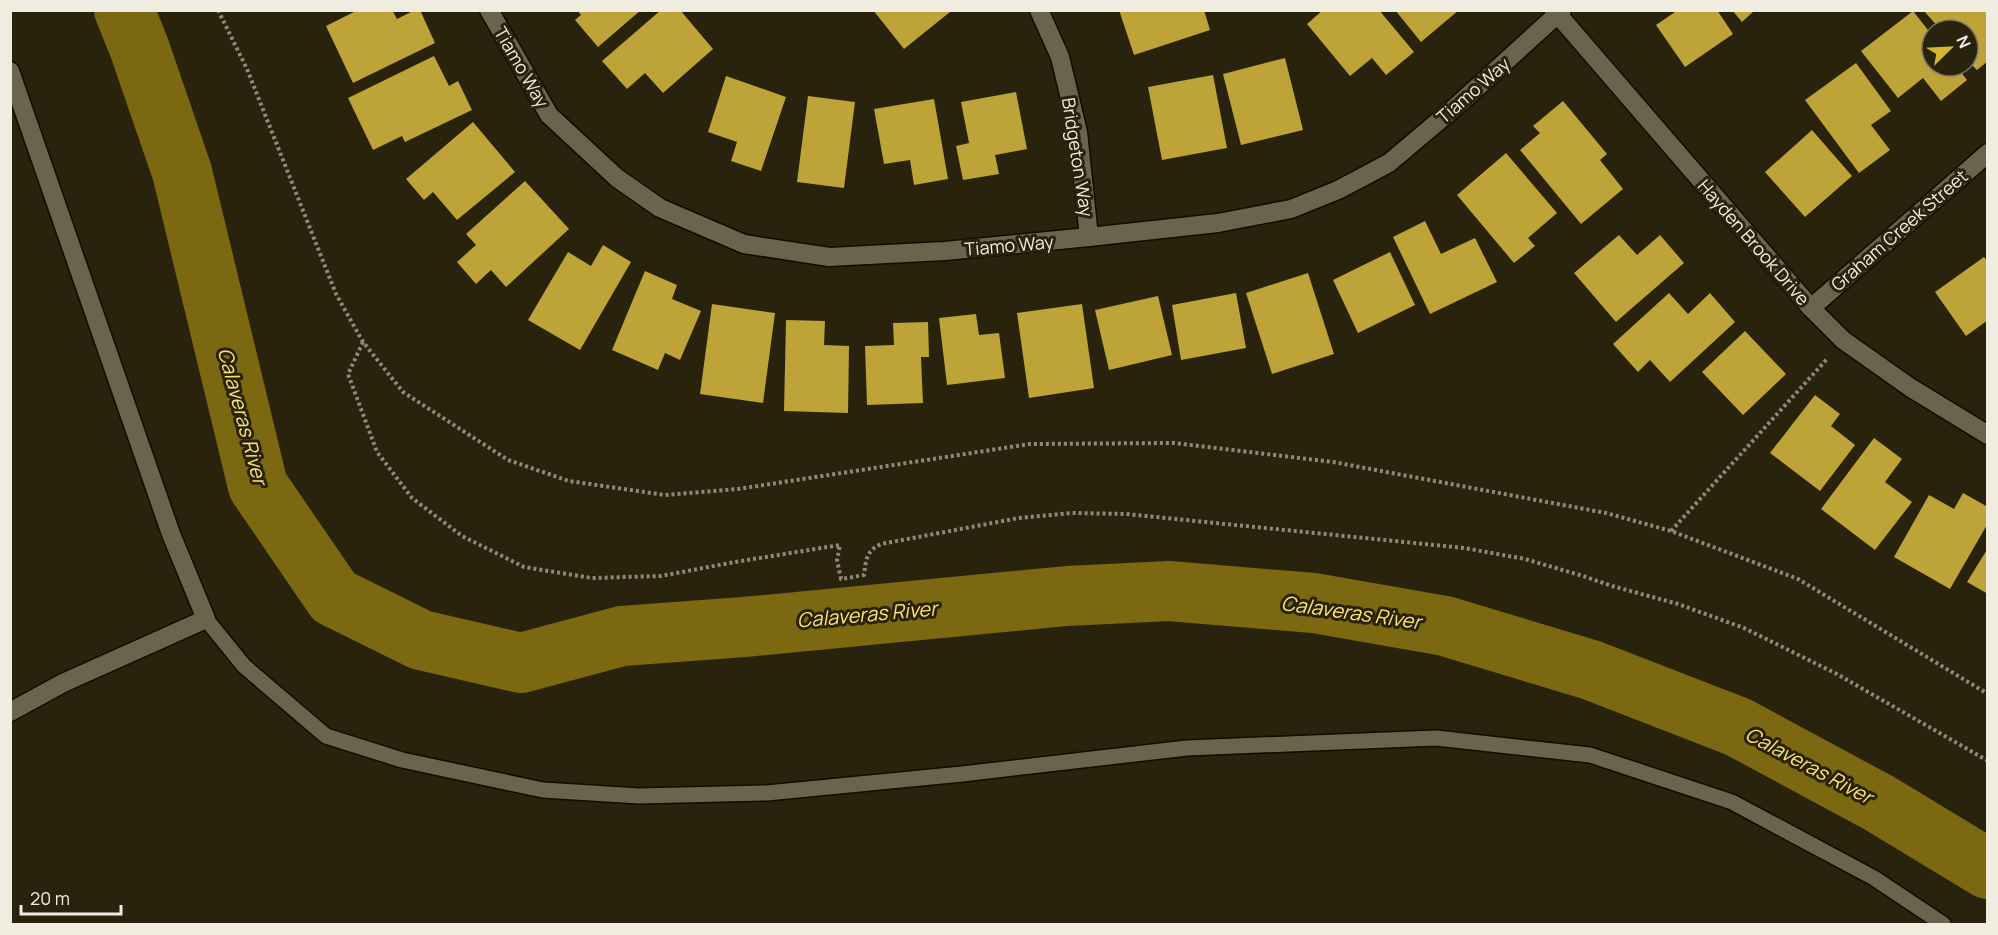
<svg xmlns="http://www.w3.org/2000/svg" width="1998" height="935" font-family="Manrope,sans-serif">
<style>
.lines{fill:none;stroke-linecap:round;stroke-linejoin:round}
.river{stroke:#7c6811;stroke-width:60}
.building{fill:#bda338}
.lane-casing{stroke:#110c00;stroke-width:18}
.street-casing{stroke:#110c00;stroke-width:21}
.path{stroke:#8f8a78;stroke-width:4;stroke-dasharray:3 3;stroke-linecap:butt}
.lane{stroke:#6a644c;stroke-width:15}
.street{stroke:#6a644c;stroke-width:18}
.labels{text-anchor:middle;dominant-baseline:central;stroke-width:6;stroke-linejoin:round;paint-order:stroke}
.street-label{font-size:18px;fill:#f0ecdf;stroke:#29230d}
.water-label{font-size:20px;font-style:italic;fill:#fbe07b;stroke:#29230d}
</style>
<rect width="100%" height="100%" fill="#29230d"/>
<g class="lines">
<polyline class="river" points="124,10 139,47 182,172 258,486 334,597 421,640 521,663 622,636 744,627 1067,596 1169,591 1314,603 1445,626 1591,670 1738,727 1879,803 1988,869"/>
</g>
<g class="building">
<polygon points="358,10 392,10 397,19 415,10 420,10 435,43 353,83 326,26"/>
<polygon points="577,10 641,10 598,47 575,20 581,15"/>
<polygon points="661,10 680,10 713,49 663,93 645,73 627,89 602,61"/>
<polygon points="873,10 948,10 950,12 904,49"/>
<polygon points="1119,10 1204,10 1210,30 1134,55"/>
<polygon points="1323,10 1379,10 1414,52 1386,75 1372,58 1350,76 1307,24"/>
<polygon points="1395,10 1459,10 1421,42"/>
<polygon points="1678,10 1717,10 1733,34 1685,67 1656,25"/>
<polygon points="1732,10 1755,10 1742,22"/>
<polygon points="1923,10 1988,10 1988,61 1977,70 1968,61 1968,30 1941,30"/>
<polygon points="1913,11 1932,35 1932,66 1956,66 1967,80 1941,101 1923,78 1898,98 1861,51"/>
<polygon points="434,56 449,86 458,81 472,110 405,142 402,136 373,150 348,98"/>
<polygon points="1285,58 1303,130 1241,145 1223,74"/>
<polygon points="1856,63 1891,111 1871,125 1890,150 1859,173 1805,100"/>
<polygon points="1213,75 1227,148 1162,160 1148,87"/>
<polygon points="726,76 786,97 761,171 731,161 737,142 708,132"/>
<polygon points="1016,92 1027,149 995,155 999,174 963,180 956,146 969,143 961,102"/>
<polygon points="808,96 855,102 844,188 797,182"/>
<polygon points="934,99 948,179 914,185 910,160 884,164 874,109"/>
<polygon points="1563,101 1607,154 1600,160 1623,189 1581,224 1520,150 1540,133 1533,126"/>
<polygon points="473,122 515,172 457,220 433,192 424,200 406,179"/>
<polygon points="1812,130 1852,176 1805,217 1765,172"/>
<polygon points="1506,153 1557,213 1528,238 1535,246 1514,263 1457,195"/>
<polygon points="525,181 569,229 506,287 491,270 476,284 457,262 476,245 466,234"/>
<polygon points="1425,221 1441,254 1475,238 1497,282 1430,314 1393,237"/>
<polygon points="1619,235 1637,255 1660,235 1684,263 1616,322 1574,273"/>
<polygon points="603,245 631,262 580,350 528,320 568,252 591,266"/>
<polygon points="1390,252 1415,305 1358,333 1333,280"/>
<polygon points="1984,257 1988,262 1988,320 1966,336 1935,292"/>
<polygon points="645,271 677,285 672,299 701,311 680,360 665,353 658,370 612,350"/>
<polygon points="1308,273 1334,354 1272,374 1246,293"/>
<polygon points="1236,293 1246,348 1181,360 1172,305"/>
<polygon points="1669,293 1688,314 1710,293 1735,322 1670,382 1650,360 1638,372 1613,344"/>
<polygon points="1158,296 1172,355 1109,370 1095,310"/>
<polygon points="712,304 775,313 763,403 700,394"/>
<polygon points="1082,304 1094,388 1029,398 1017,313"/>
<polygon points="976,314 979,335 999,333 1005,378 947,385 939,318"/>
<polygon points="786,320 825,321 824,345 849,346 848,413 784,411"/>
<polygon points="928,322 929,357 921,357 923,403 867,405 865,346 894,345 893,323"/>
<polygon points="1745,331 1786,374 1743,415 1702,372"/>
<polygon points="1815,395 1840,414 1831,426 1855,445 1820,491 1770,453"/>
<polygon points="1874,438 1902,459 1885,482 1912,502 1875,550 1821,509"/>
<polygon points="1963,493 1988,507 1988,523 1950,589 1894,557 1929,495 1954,509"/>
<polygon points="1988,548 1988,594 1967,582"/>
</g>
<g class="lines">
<g class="lane-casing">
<polyline id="lane" points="206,619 244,666 326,736 402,760 543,790 639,796 767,793 962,774 1187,748 1436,738 1590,755 1732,802 1874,878 1943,924"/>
</g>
<g class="street-casing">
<g id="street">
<polyline points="489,10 549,115 617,178 660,208 744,244 829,257 945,251 1089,237 1218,223 1291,209 1338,190 1389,163 1460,103 1562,10"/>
<polyline points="1039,10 1060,57 1078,132 1089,237"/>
<polyline points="1554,10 1811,308 1843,340 1911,388 1988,435"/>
<polyline points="10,71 171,534 206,619 63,683 10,712"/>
<polyline points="1811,308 1988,153"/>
</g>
</g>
<g class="path">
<polyline points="218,10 247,69 336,294 363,342 403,392 508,460 569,481 665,495 738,489 1030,444 1174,443 1333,462 1606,513 1671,531 1798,579 1988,694"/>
<path d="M363 342 348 374 377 452 412 498 462 536 524 567 592 578 661 576 735 562 840 545 837 560 841 579 864 575C866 560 866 551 881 544L1019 518 1072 513 1126 514 1464 548 1525 559 1583 576 1612 586 1678 604 1744 628 1837 674 1988 761"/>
<polyline points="1671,531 1827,359"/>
</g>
<use href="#lane" class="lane"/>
<use href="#street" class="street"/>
</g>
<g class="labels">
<g class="street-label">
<text transform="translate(522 67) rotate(60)">Tiamo Way</text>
<text transform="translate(1473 90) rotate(-41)">Tiamo Way</text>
<text transform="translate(1078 157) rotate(81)">Bridgeton Way</text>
<text transform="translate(1899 230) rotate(-41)">Graham Creek Street</text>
<text transform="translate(1754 242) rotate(49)">Hayden Brook Drive</text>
<text transform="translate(1009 245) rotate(-5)">Tiamo Way</text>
</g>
<g class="water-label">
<text transform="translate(243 416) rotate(75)">Calaveras River</text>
<text transform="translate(1351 612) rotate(8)">Calaveras River</text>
<text transform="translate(867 614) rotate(-5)">Calaveras River</text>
<text transform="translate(1809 765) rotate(28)">Calaveras River</text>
</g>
</g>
<rect width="1998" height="935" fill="none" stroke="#f0ecdf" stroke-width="24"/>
<g transform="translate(1950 48) rotate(66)"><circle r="28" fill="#29230d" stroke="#797361" stroke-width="1.5"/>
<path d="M0-4.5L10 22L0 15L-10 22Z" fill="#d4b635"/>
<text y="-9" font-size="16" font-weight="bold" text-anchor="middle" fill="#f0ecdf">N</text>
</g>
<path d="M21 905v9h100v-9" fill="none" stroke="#f0ecdf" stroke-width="3"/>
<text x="30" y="905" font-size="18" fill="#f0ecdf" stroke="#29230d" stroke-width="4.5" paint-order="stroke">20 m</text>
</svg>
